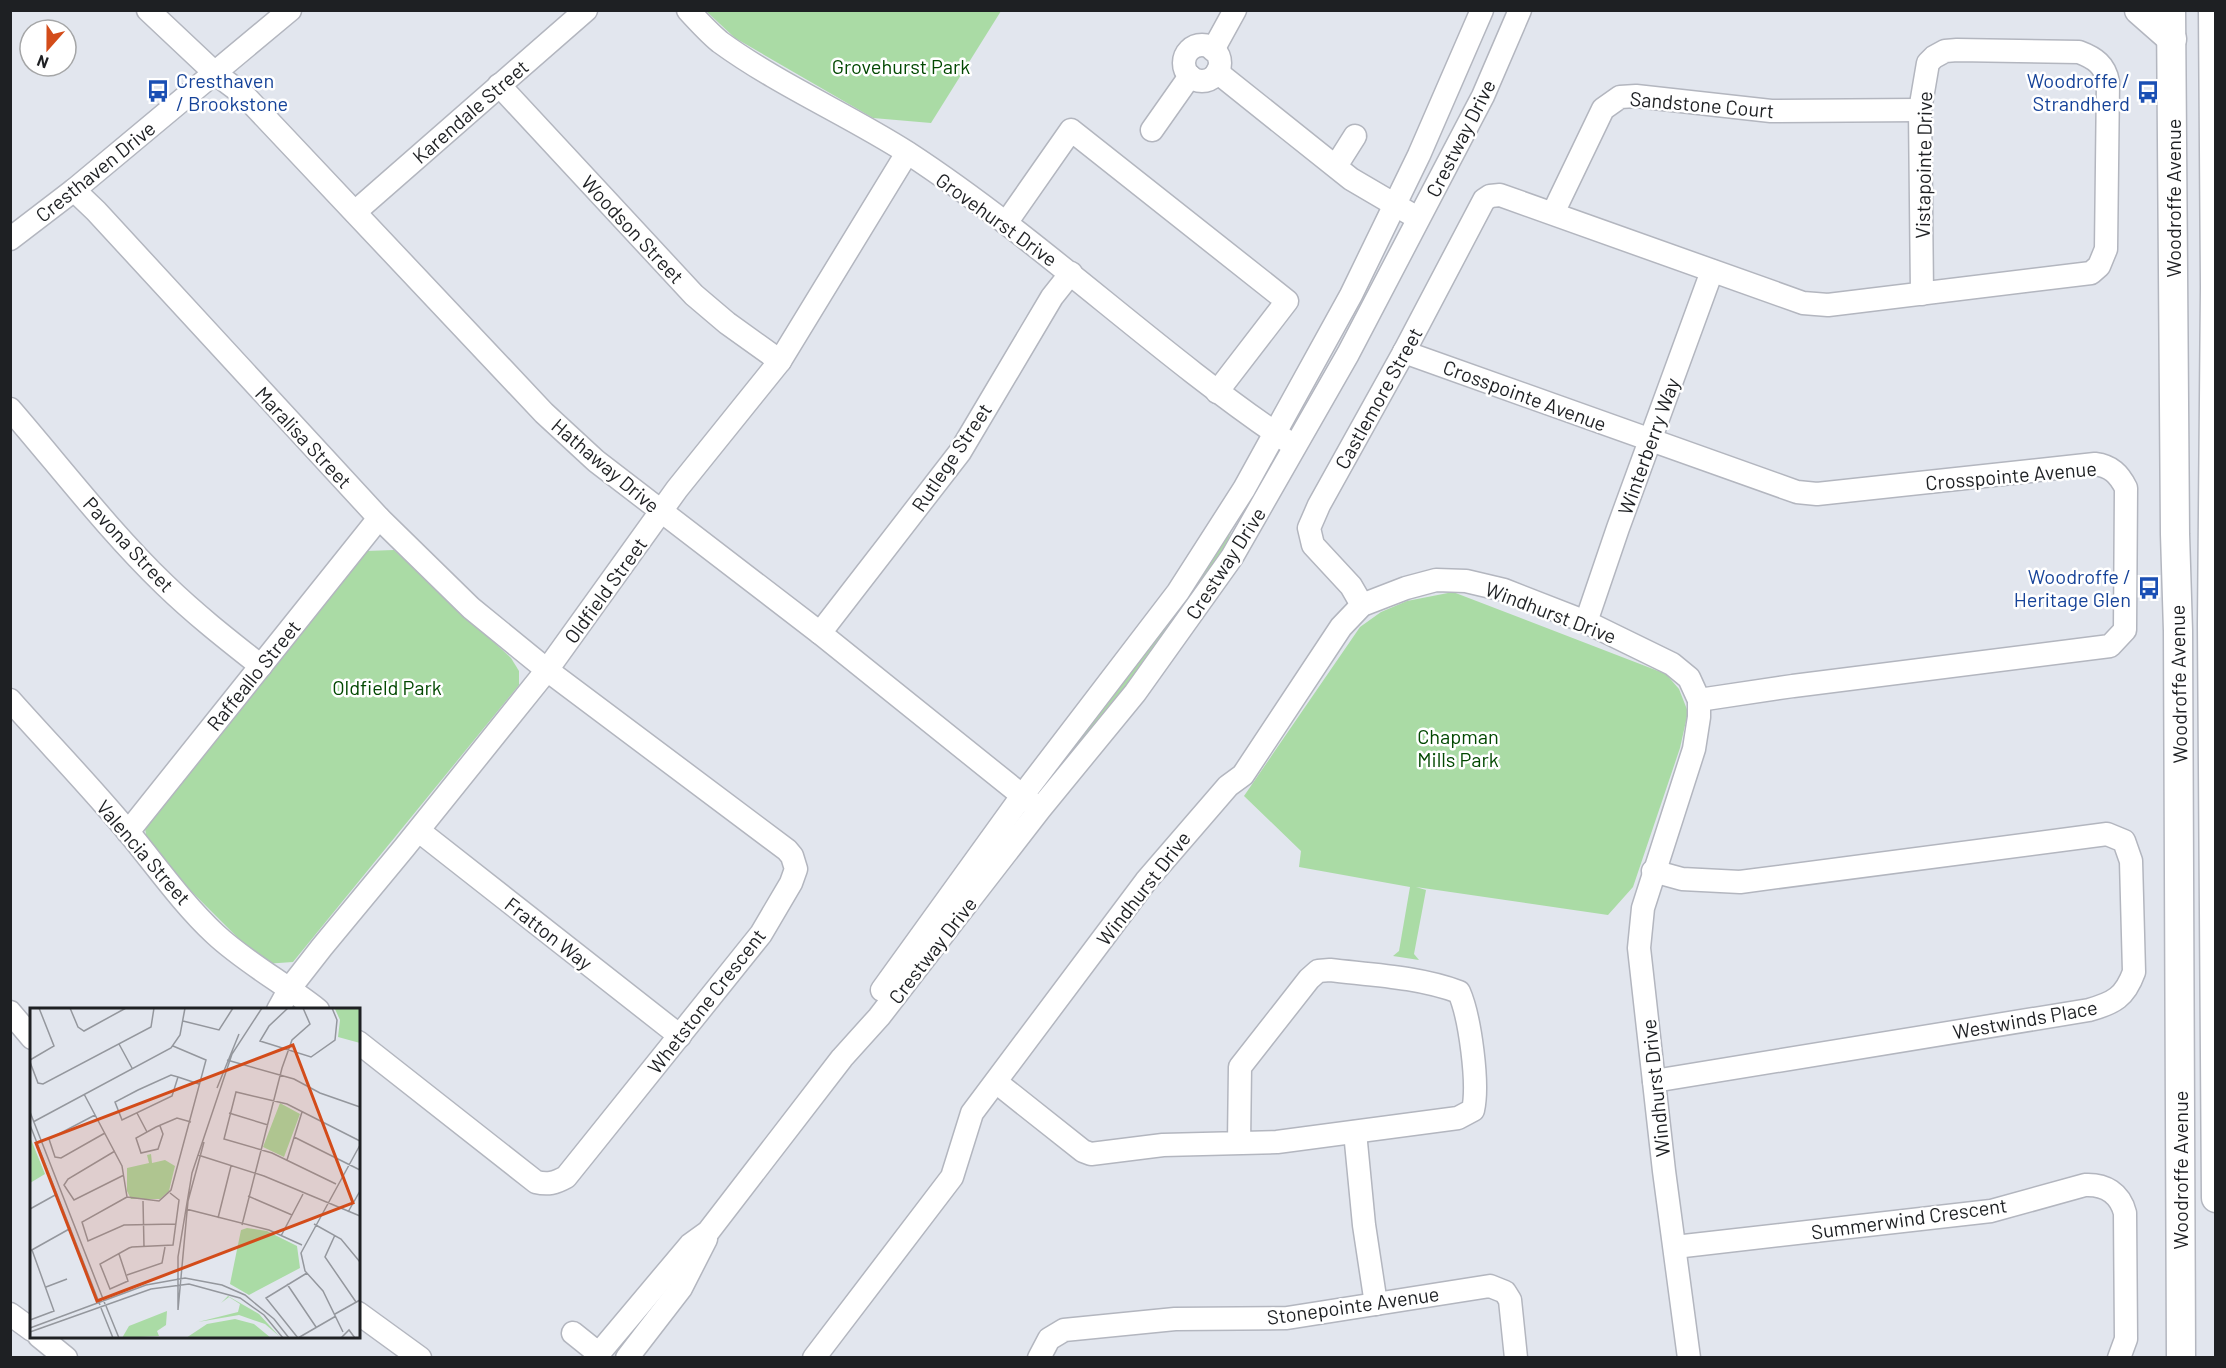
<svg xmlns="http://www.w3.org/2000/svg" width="2226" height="1368" font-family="Barlow,sans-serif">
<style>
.green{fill:#aadba5}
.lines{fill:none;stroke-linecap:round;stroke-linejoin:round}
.minor-casing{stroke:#b3b6bf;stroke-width:25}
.major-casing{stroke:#b3b6bf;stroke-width:31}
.minor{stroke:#fff;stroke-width:22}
.major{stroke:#fff;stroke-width:28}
.labels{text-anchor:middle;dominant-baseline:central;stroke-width:5;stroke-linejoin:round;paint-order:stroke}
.park-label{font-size:20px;fill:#024801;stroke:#fff}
.transit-label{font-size:20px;fill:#164399;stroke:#fff;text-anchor:end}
.street-label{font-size:20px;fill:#1e2023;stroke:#fff}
.inset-road{fill:none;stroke:#94979d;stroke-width:1.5}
.view{fill:#d34c1a;fill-opacity:0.15;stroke:#d34c1a;stroke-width:3}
.inset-edge{fill:none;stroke:#1e2023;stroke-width:3}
</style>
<rect width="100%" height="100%" fill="#e2e6ee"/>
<g class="green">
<polygon points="706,11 1001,11 931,123 873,118 735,38"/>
<polygon points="1234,524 1222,556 1181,617 1067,761 1052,773"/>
<polygon points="394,550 511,658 519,671 519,685 293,962 264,964 148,848 145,828 366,551"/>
<polygon points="1453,592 1666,674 1679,689 1688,712 1680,748 1633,887 1608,915 1416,887 1426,890 1414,954 1419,960 1393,956 1399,951 1410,887 1299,867 1301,851 1244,796 1360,627 1381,612 1407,601"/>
</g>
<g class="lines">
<g class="minor-casing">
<g id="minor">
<polyline points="148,10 216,74 244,95 544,413 596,461 820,633 1034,805"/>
<path d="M688 10C698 21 709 33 720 42 779 85 847 114 908 153 1041 240 1155 352 1287 441"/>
<circle cx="1202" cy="63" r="18"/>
<polyline points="1213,50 1235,10"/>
<polyline points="1217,72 1351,179 1409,213"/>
<polyline points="499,85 694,295 727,323 780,361"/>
<polyline points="1152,130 1190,76"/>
<polyline points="1336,166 1355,136"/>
<path d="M74 190 96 211 379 518 471 608 547 670 787 850 792 856 796 869 791 883 761 934 566 1177C555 1183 548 1185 536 1182L358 1042"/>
<polyline points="355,212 586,10"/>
<polyline points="1553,213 1603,109 1620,97 1636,96 1771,111 1920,110"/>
<polyline points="1006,223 1071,130 1287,301 1217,392"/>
<polyline points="10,239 74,190 290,10"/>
<path d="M1404 352 1797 492 1817 494 2095 464C2111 466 2119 474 2126 488L2125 630 2110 646 1793 686 1699 700"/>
<path d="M10 409C61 468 109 531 165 585 196 615 228 640 261 666"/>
<path d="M1362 605 1351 586 1313 545 1309 528 1319 505 1404 352 1484 200 1490 196 1500 195 1803 303 1828 305 2091 273 2099 266 2106 249 2108 82C2105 65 2095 58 2079 52L1957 50 1945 51 1934 57 1928 63 1920 110 1922 294"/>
<polyline points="1586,622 1618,528 1712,271"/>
<polyline points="820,633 960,452 1052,297 1071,273"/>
<path d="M10 700C50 745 92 788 129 833 157 867 183 904 215 934 246 963 284 983 318 1010"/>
<polyline points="419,831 680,1036"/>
<polyline points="128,832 379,518"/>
<path d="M1653 871 1682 879 1740 882 2107 834 2124 841 2131 861 2134 972C2125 997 2114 1003 2089 1010L1654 1081"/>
<polyline points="882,990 1022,796 1178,592 1244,489 1351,295 1419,155 1482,10"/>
<polyline points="278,1010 290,988 322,947 404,848 547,670 677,489 780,361 907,153"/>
<polyline points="10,1012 32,1038"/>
<path d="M996 1082 1083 1151 1091 1154 1163 1145 1277 1142 1458 1118 1473 1110C1479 1084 1470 1017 1459 992 1419 977 1373 975 1330 970L1318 971 1309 979 1240 1067 1239 1143"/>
<polyline points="1355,1132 1364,1225 1376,1304"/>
<path d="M1675 1247 1991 1211 2085 1185C2105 1184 2120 1193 2125 1213L2126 1339 2119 1358"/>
<polyline points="358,1313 420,1358"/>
<polyline points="10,1314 32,1330"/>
<polyline points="573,1333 598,1353"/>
<polyline points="39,1336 66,1358"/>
<polyline points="595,1358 690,1245 708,1232 842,1058 879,1017 1040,809 1135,693 1232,557 1348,354 1483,96 1520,10"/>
<polyline points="627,1358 681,1288 706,1239"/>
<polyline points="814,1358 952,1177 972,1113 1146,881 1228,786 1243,775 1341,627 1362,605 1406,588 1436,580 1466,581 1504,590 1586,622 1672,664 1689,678 1699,700 1699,717 1694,749 1643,908 1639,948 1664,1171 1689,1358"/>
<polyline points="1039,1358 1049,1339 1064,1330 1175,1319 1287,1318 1490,1286 1505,1292 1510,1300 1516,1358"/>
</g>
</g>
<g class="major-casing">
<g id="major">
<polyline points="2139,10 2172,39"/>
<polyline points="2171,10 2175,534 2178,631 2181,1358"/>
<polyline points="2213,10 2215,287 2212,625 2216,1198"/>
</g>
</g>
<use href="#minor" class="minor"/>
<use href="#major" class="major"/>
</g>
<defs>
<g id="bus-bare" transform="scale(1.8)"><path d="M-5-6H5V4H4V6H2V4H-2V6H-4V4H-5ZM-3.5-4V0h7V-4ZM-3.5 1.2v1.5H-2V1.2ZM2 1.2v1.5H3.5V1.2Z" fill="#1a4fb4" stroke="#fff" stroke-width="2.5" paint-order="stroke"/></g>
</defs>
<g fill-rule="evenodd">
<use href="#bus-bare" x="158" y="91"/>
<use href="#bus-bare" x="2148" y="92"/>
<use href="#bus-bare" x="2149" y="588"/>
</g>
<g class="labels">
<g class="park-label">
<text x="901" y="66">Grovehurst Park</text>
<text x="387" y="687">Oldfield Park</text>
<text x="1458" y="736">Chapman<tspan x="1458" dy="23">Mills Park</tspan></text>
</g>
<g class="transit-label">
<text x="176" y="80" text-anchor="start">Cresthaven<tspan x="176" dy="23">/ Brookstone</tspan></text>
<text x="2130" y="80">Woodroffe /<tspan x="2130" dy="23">Strandherd</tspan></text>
<text x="2131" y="576">Woodroffe /<tspan x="2131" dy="23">Heritage Glen</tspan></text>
</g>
<g class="street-label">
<text transform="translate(1702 104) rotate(5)">Sandstone Court</text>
<text transform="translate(470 111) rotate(-41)">Karendale Street</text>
<text transform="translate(1460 138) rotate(-63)">Crestway Drive</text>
<text transform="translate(1923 165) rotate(-89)">Vistapointe Drive</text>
<text transform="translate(95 171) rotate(-39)">Cresthaven Drive</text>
<text transform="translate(2173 198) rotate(-90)">Woodroffe Avenue</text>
<text transform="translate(997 219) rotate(36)">Grovehurst Drive</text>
<text transform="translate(633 229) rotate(47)">Woodson Street</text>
<text transform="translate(1525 395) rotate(20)">Crosspointe Avenue</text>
<text transform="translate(1378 398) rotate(-61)">Castlemore Street</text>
<text transform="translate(304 437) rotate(47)">Maralisa Street</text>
<text transform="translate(1648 446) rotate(-70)">Winterberry Way</text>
<text transform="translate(951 457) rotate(-56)">Rutlege Street</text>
<text transform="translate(606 465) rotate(40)">Hathaway Drive</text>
<text transform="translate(2011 475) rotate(-5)">Crosspointe Avenue</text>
<text transform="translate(129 544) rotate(47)">Pavona Street</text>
<text transform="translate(1225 563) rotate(-57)">Crestway Drive</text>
<text transform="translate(605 590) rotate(-54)">Oldfield Street</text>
<text transform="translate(1551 612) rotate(21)">Windhurst Drive</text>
<text transform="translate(253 675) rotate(-51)">Raffeallo Street</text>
<text transform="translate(2178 684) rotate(-91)">Woodroffe Avenue</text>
<text transform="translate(144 852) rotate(49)">Valencia Street</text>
<text transform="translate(1143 888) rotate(-52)">Windhurst Drive</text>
<text transform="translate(549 933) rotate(38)">Fratton Way</text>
<text transform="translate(932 950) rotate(-52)">Crestway Drive</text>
<text transform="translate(706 1001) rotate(-52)">Whetstone Crescent</text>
<text transform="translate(2025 1019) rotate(-10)">Westwinds Place</text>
<text transform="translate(1655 1088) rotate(-96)">Windhurst Drive</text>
<text transform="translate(2180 1170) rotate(-90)">Woodroffe Avenue</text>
<text transform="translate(1909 1218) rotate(-8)">Summerwind Crescent</text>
<text transform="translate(1353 1305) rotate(-8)">Stonepointe Avenue</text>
</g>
</g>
<g transform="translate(30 1008)">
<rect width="330" height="330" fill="#e2e6ee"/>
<path d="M330 0V35L308 29 310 12 305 1ZM250 95 270 106 254 149 233 139ZM0 129 15 166 0 175ZM121 146 122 155 135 152 145 158 139 183 130 191H101L97 183V160L119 155 117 147ZM217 220 237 223 267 238 270 260 219 287 200 276 211 222ZM198 288 229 306 249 328 235 316 209 307 168 314 208 304 210 296 199 289 191 295ZM137 303 136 317 127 323 129 328 92 330 99 318ZM205 311 224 316 241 330H156L177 316Z" fill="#aadba5"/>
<path class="inset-road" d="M40 0 48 19 54 23 96 0M258 0 239 18 230 33 281 49 305 32 307 12 302 0M153 13 189 22 203 0M89 36 102 60M0 52 24 38 9 0M197 52 264 71 290 85 330 99M0 54 8 75 13 76 121 19 124 0M148 69 142 88 92 112 85 94 108 82 141 67 148 69 169 76M187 80 209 26M54 86 92 158 97 189M0 104 75 296M107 105 117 124M199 105 238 117M65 107 19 131 25 149 31 150 75 125M3 114 141 40 150 27 155 0M0 117 70 297M130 118 133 126 128 141 111 145 106 130 126 119 147 110 161 114M264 129 330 162M85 143 38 171 34 177 44 192 94 167M168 147 234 168 330 208M257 152 272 104M306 176 242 145 194 131 206 84 257 96 330 133M218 188 262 207M97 189 129 193 141 182 176 52 143 38M97 189 52 214 58 233 94 217 146 216M113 193 114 239M0 201 27 186M156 201 239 222 272 237M318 204 330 183M188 210 201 158M284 216 311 231 330 254M212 217 252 60 262 32 280 16 273 0M305 227 295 249 326 294M251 228 273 186M0 243 41 220M89 246 98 273 80 281 70 256 99 240 102 239 143 237 149 192 140 185M97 267 132 255 135 239M257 276 286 319M16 279 37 271M76 298 89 330M71 300 83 330M148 302V249L162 165 202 46 232 0M148 302 158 193 174 134M305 306 330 292M0 312 24 303 2 242M0 320 116 277 155 270 192 277 215 287 244 311 259 330M0 324 121 281 159 276 210 290 234 307 253 330M313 324 293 283 275 263 271 245 330 137M268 330 236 290 277 265M268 330 306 308M311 330 319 322 325 330"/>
<path class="view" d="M263 37 323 195 67 293 6 135Z"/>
<rect width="330" height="330" class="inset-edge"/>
</g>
<rect width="2226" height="1368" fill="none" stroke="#1e2023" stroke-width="24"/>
<g transform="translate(48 48) rotate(201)"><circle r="28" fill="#ffffff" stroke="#a5a6a7" stroke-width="1.5"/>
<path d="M0-4.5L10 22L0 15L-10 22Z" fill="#d34c1a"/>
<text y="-9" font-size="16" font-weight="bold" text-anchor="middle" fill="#1e2023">N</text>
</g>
</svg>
